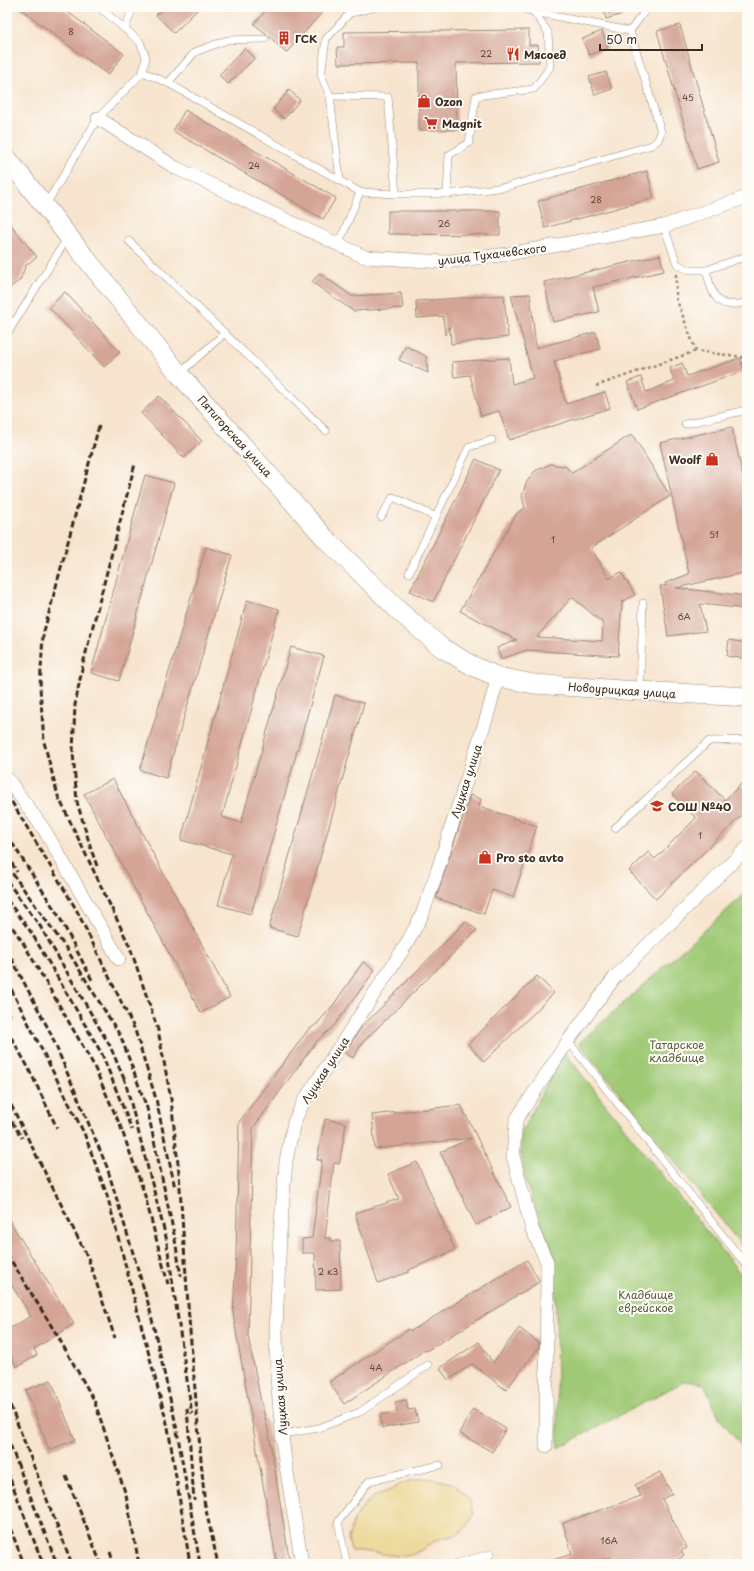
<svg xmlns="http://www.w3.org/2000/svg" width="754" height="1571" font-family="'Playpen Sans',sans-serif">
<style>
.green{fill:#9fc975;stroke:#6d7a4a}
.sand{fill:#eeda9e;stroke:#94825e}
.building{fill:#d4a495;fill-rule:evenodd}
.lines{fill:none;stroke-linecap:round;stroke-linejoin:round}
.service-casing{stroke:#998776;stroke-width:8}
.minor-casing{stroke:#998776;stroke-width:14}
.secondary-casing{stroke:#998776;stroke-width:20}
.path{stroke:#998776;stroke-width:2.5;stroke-dasharray:3 3;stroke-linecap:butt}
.service{stroke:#fff;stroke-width:7}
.minor{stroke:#fff;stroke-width:13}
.secondary{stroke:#fff;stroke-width:19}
.rail{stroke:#3b2a1e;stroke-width:3;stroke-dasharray:6 3;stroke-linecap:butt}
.labels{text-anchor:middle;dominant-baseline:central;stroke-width:4;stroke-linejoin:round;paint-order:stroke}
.number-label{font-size:9px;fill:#61483c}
.poi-label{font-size:11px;font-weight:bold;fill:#3b2a1e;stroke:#fdfcf7;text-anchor:start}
.street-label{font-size:11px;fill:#3b2a1e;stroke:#fdfcf7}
.park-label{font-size:11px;fill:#595a38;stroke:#fdfcf7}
</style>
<rect width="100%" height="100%" fill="#fdfcf7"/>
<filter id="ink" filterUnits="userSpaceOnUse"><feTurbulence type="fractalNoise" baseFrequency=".025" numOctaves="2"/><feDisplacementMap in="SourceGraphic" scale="8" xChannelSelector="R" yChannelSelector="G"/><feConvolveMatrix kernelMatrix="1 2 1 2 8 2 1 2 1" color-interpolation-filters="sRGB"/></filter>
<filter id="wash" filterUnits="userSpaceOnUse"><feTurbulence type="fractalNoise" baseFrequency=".012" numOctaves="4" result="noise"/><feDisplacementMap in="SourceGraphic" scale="16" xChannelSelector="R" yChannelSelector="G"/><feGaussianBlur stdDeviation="0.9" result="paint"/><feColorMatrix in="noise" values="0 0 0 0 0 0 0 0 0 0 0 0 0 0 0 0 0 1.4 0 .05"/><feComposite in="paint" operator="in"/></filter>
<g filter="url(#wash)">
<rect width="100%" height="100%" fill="#f7e4ce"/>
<g class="green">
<polygon points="747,892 747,1252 579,1043"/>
<polygon points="564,1052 747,1282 747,1453 720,1419 704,1384 685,1381 558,1448 555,1259 524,1178 519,1136"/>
</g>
<path class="sand" d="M423 1478 438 1480 454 1484 469 1499 474 1515C470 1523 466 1529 458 1534 452 1537 444 1537 437 1540 427 1545 416 1556 404 1556 386 1556 369 1550 351 1551L348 1539 353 1521 365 1504 377 1495 391 1490 403 1483Z"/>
<g id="blocks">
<g class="building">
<polygon points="18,7 61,7 124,54 108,75"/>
<polygon points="165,7 200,7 174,33 156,15"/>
<polygon points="269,7 327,7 286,53 268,35 254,24"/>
<polygon points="603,7 637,7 637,10 606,19"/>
<polygon points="680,25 719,162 697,169 657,31"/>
<polygon points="529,30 529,45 538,45 539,62 456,63 457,130 419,130 419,63 338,64 337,47 344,47 344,32"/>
<polygon points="602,31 608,48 589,55 582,39"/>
<polygon points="245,48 255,58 228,84 219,75"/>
<polygon points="606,72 612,89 595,95 589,77"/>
<polygon points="289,90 300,100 284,119 273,109"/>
<polygon points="185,110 336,198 323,219 173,131"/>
<polygon points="647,171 654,198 545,228 538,201"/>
<polygon points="388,211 500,211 500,235 388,234"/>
<polygon points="7,220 37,257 26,265 20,280 7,290"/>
<polygon points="660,255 664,271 593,287 599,312 553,322 544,282"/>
<polygon points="319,273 352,296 401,293 403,308 353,311 312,282"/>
<polygon points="65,292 120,352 104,367 49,307"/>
<polygon points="530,294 536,348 596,332 600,349 554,361 566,404 605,392 610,408 509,440 499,411 481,416 470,375 454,377 452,362 509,358 512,384 533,378 511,295"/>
<polygon points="504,295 508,337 451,344 450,326 445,335 443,316 417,318 416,301"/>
<polygon points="406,346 426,356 428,373 399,360"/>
<polygon points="740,358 744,371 637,409 627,382 641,377 646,392 674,381 670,368 682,363 687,376"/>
<polygon points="159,396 202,441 184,458 141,413"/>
<polygon points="732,427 747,495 747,572 676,588 747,596 747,609 700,604 706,631 668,636 660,586 666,586 665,583 689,574 660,443"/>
<path d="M632 434 670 496 591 548 609 579 621 572 635 595 622 602 618 656 527 650 501 659 497 648 517 640 460 611 517 513 525 508 522 496 526 483 535 471 550 464 565 466 572 473ZM572 597 603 623 602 641 537 637Z"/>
<polygon points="476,459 499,470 433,602 410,591"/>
<polygon points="145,475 174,483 119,681 91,673"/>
<polygon points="206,547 232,555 166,778 140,770"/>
<polygon points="247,600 279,609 222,817 241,823 291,647 324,656 251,914 218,905 232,854 181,840"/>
<polygon points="729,640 747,643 747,659 727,656"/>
<polygon points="335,695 364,703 298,936 269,928"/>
<polygon points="696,771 725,800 741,784 747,790 747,810 656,899 629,871 648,852 655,859 696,818 672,794"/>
<polygon points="113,779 230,997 201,1013 84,794"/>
<polygon points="470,795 481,799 479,806 537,826 513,897 492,890 484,914 436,898"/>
<polygon points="466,921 477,930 363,1042 353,1058 345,1053 361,1028"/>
<polygon points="363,962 375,970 334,1026 317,1041 253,1128 248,1336 260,1397 269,1434 290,1564 277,1564 233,1314 236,1255 239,1122 308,1030 317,1024 334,1004"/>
<polygon points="537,976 554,993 484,1062 468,1044"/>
<polygon points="461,1105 511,1207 476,1225 440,1152 472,1138 375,1149 372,1115"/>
<polygon points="325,1119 346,1123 340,1161 339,1164 334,1163 325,1238 331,1238 331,1241 340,1241 341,1289 316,1290 315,1253 302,1253 302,1239 312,1238 322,1160 317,1160"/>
<polygon points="417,1162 455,1250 409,1270 409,1272 378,1283 355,1213 399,1199 388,1174"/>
<polygon points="7,1217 74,1324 34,1349 37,1355 17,1367 7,1349 7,1330 31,1316 7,1278"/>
<polygon points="527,1260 539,1280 539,1282 426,1351 425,1350 344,1404 329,1382 409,1329 411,1331"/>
<polygon points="519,1328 539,1343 539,1347 506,1390 472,1364 448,1380 440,1368 479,1342 493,1363"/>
<polygon points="51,1380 75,1440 49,1450 26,1390"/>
<polygon points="406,1400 408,1410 415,1409 418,1422 382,1428 380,1415 397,1412 395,1402"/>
<polygon points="473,1409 506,1429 492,1452 459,1433"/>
<polygon points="660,1472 672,1494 662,1499 687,1548 681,1551 684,1556 669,1564 615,1564 611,1557 586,1564 550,1564 550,1561 572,1554 563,1523 641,1496 635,1485"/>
</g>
</g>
</g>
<g filter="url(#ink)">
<use href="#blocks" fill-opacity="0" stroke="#998776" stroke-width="1"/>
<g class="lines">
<g class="service-casing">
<g id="service">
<polyline points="99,7 125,29"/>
<polyline points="376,7 350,13 326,39 321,75 330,96 388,97 396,194"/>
<polyline points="534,12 630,31"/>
<polyline points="143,72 168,83 360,192 396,194 447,194 506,187 652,145 658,140 661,132 630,31 648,7"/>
<polyline points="168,83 195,52 227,40 265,39"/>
<polyline points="330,96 340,180"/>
<polyline points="447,194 449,155 469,143 476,96 534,89 550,67 548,32 534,12 521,7"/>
<polyline points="45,206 98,118 143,72 146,57 140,42 125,29 133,7"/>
<polyline points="664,226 677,264 689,270 706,270"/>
<polyline points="129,241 326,431"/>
<polyline points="338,246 360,192"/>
<path d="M747 256 706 270C713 296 716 311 747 302"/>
<polyline points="7,316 13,323"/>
<polyline points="7,334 68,237"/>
<polyline points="179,374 225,333"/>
<polyline points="685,424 747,410"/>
<polyline points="381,517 393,497 436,517"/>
<polyline points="409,573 469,447 492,440"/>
<polyline points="640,691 643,603"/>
<polyline points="615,828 709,741 747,740"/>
<polyline points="568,1041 747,1266"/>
<polyline points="282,1434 319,1428 360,1412 428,1365"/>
<polyline points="347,1564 338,1522 369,1481 440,1465"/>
<polyline points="453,1564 491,1554"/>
</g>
</g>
<g class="minor-casing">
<g id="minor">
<polyline points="98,118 176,168 365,257 444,262 508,254 664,226 747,197"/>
<polyline points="7,778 45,831 119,959"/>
<polyline points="546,1446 547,1262 532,1229 513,1156 516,1120 568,1041 615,977 747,848"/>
<polyline points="302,1564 284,1454 277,1378 276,1328 280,1235 286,1161 294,1122 304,1101 406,945 422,915 437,872 487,716 498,677"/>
</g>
</g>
<g class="secondary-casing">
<polyline id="secondary" points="7,158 68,236 179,374 325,538 399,611 442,648 473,666 498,677 534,684 622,690 747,697"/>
</g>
<g class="path">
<polyline points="676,274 676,298 696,351 742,357 747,378"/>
<polyline points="596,386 696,351"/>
</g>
<use href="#service" class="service"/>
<use href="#minor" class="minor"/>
<use href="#secondary" class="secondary"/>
<g class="rail">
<polyline points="99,426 43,635 40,687 44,742 58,796 130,947 158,1030 171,1099 179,1173 189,1319 205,1507"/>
<polyline points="7,794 76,909 135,1030 156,1099 175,1188"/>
<polyline points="7,835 60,918 93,982"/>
<polyline points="7,855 17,872"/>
<polyline points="7,866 66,948 121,1037 147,1108 174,1234 181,1276"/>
<polyline points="97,866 92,852 77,802 73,752 75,705 83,664 135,464"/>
<polyline points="7,881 40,926 110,1046 125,1081"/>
<polyline points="7,900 31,932 102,1054 132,1130"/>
<polyline points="7,920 22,941 92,1062 120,1125 144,1192 168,1284"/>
<polyline points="7,950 50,1032 107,1167 149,1306 176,1425 200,1564"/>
<polyline points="7,981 84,1133 107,1195 168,1427 190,1564"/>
<polyline points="7,1011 10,1016"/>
<polyline points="7,1030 28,1067 57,1128"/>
<polyline points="124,1077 166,1237 192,1414"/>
<polyline points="7,1097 88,1258 115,1338"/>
<polyline points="7,1114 22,1138"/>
<polyline points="7,1254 57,1335 94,1400 126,1495 139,1564"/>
<polyline points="7,1397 72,1564"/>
<polyline points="187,1408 194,1500"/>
<polyline points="7,1437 57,1564"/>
<polyline points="7,1471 43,1564"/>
<polyline points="66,1476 101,1564"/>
<polyline points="204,1501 218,1564"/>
<polyline points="7,1520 24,1564"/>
<polyline points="7,1548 13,1564"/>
<polyline points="110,1552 114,1564"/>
</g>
</g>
</g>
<defs>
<g id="building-bare" transform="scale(1.08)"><path d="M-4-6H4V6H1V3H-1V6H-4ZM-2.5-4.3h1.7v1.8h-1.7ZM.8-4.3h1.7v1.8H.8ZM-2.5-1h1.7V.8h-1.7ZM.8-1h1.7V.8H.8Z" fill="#c8321e" stroke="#fdfcf7" stroke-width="2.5" paint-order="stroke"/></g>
<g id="restaurant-bare" transform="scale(1.08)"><path d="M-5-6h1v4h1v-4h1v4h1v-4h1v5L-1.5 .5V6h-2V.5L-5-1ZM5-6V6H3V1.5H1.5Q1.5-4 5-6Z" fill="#c8321e" stroke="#fdfcf7" stroke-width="2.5" paint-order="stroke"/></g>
<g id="shop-bare" transform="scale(1.08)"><path d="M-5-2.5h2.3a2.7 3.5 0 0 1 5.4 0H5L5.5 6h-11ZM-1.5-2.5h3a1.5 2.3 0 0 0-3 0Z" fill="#c8321e" stroke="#fdfcf7" stroke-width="2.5" paint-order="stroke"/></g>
<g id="supermarket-bare" transform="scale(1.08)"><path d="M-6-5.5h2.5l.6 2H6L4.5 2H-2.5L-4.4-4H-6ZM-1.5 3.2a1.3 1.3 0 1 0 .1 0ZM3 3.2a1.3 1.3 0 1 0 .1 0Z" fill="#c8321e" stroke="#fdfcf7" stroke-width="2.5" paint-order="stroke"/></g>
<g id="school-bare" transform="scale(1.08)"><path d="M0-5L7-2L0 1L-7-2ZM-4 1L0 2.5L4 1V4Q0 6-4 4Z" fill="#c8321e" stroke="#fdfcf7" stroke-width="2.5" paint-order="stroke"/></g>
</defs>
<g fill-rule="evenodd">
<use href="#building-bare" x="284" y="38"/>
<use href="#restaurant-bare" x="513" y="54"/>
<use href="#shop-bare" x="424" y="101"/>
<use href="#supermarket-bare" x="431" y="123"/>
<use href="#shop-bare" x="712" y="459"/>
<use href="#school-bare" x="657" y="806"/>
<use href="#shop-bare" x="485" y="857"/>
</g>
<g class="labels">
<g class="number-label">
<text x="71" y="31">8</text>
<text x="486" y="53">22</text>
<text x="688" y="97">45</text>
<text x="254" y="165">24</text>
<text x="596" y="199">28</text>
<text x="444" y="223">26</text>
<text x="714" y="534">51</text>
<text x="553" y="539">1</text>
<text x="684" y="616">6А</text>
<text x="700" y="835">1</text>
<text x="328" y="1271">2 к3</text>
<text x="376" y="1367">4А</text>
<text x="609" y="1540">16А</text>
</g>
<g class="poi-label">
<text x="295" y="38">ГСК</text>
<text x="524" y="54">Мясоед</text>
<text x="435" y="101">Ozon</text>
<text x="442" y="123">Magnit</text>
<text x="701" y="459" text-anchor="end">Woolf</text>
<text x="668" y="806">СОШ №40</text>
<text x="496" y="857">Pro sto avto</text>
</g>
<g class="street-label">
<text transform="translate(492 254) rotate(-7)">улица Тухачевского</text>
<text transform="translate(235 436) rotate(48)">Пятигорская улица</text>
<text transform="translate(622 690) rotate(4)">Новоурицкая улица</text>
<text transform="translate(466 781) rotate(-72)">Луцкая улица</text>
<text transform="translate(325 1070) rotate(-57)">Луцкая улица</text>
<text transform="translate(280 1397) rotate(-94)">Луцкая улица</text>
</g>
<g class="park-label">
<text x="677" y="1044">Татарское<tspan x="677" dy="13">кладбище</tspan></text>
<text x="646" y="1294">Кладбище<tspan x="646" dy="13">еврейское</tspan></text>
</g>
</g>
<rect width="754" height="1571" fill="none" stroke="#fdfcf7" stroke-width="24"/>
<path d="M600 44v6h102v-6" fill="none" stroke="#3b2a1e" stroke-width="2"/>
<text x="606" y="44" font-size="12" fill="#3b2a1e" stroke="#fdfcf7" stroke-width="3" paint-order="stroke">50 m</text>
</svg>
